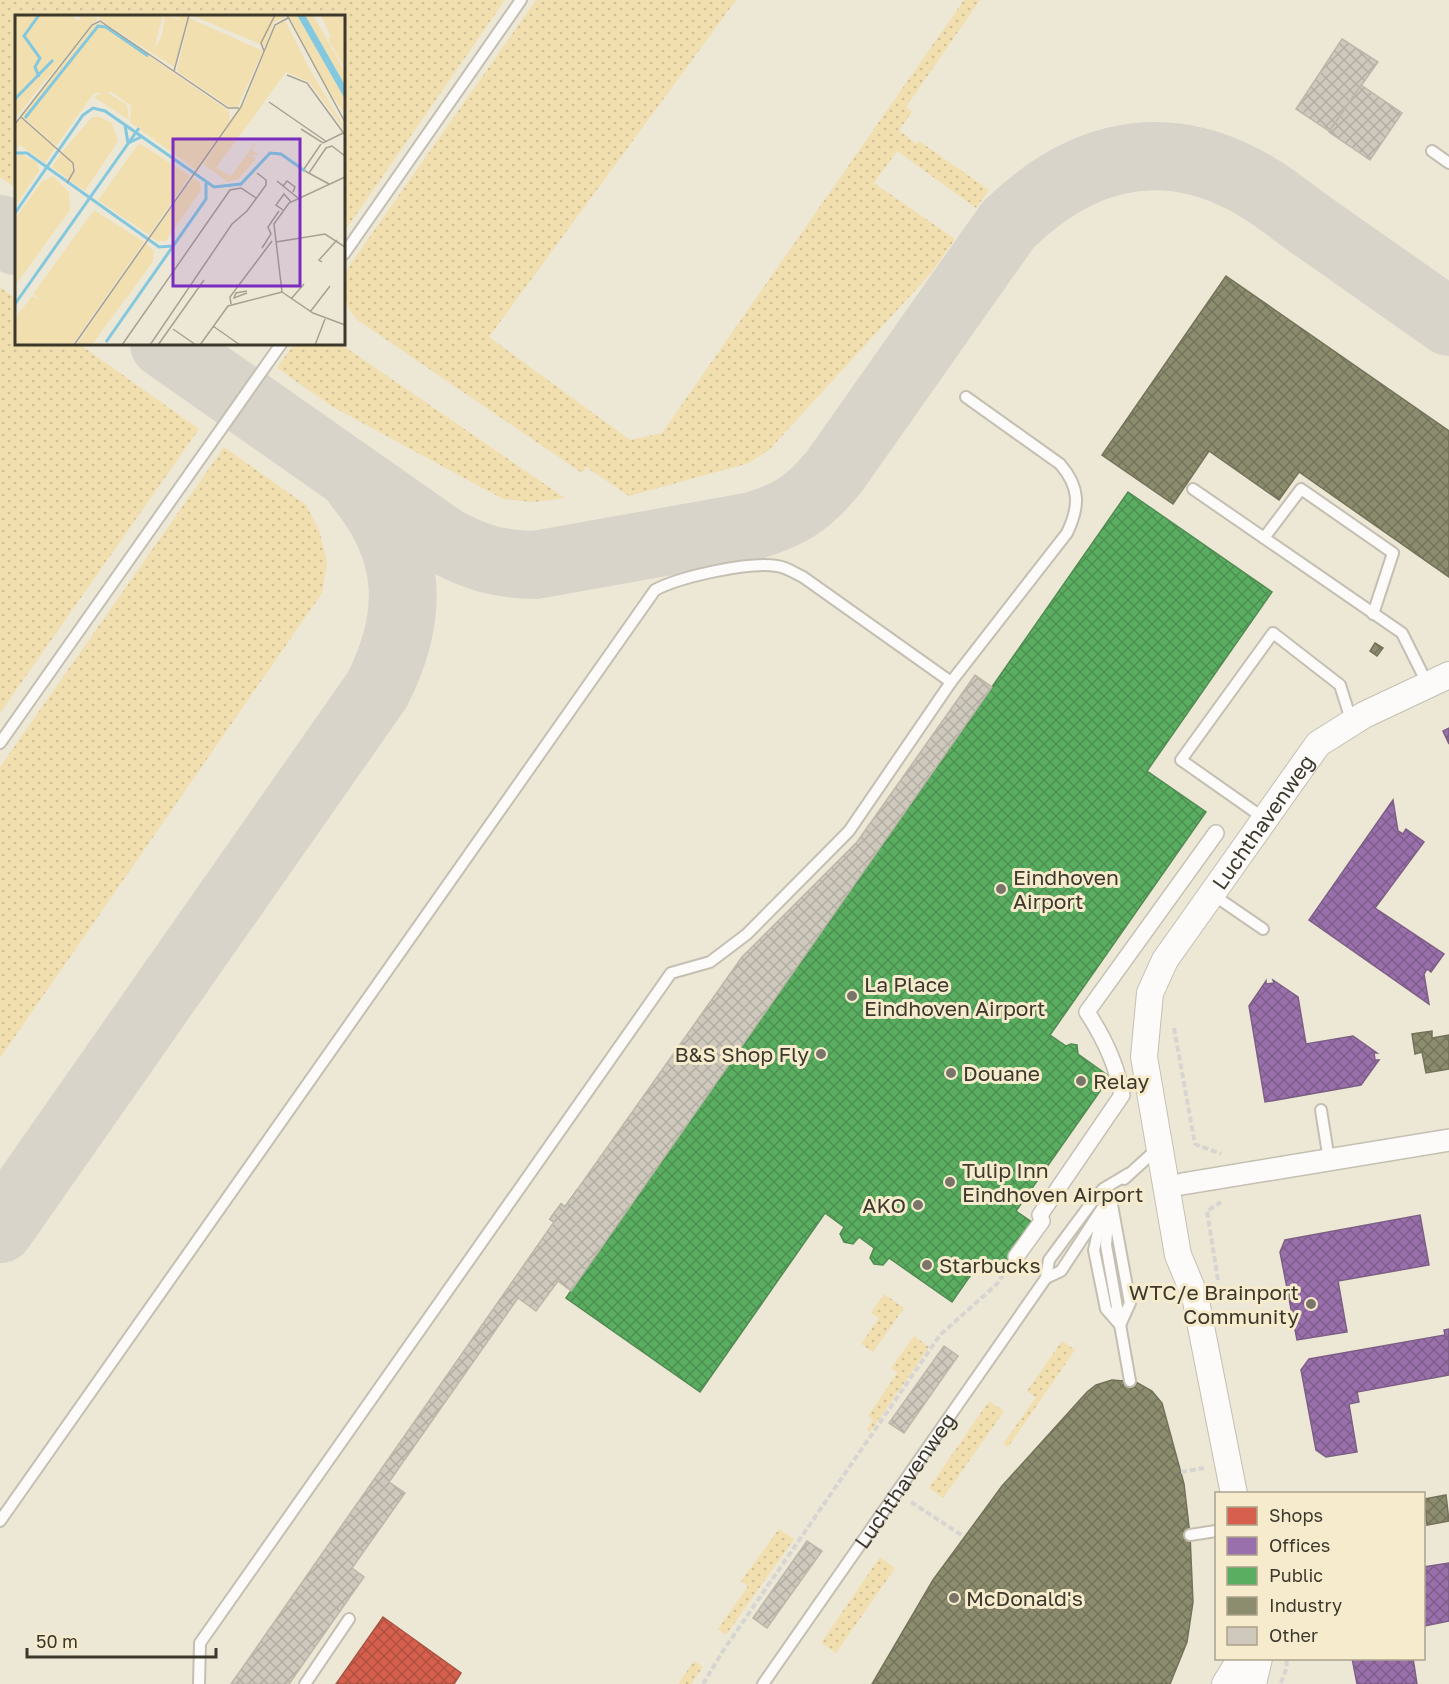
<svg xmlns="http://www.w3.org/2000/svg" width="1449" height="1684" font-family="'Golos Text',sans-serif">
<style>
.grass{fill:url(#grass-dots)}
.shops{fill:url(#shops-cross-hatch);stroke:#a85443;stroke-width:1.5}
.offices{fill:url(#offices-cross-hatch);stroke:#7d5f85;stroke-width:1.5}
.public{fill:url(#public-cross-hatch);stroke:#518b51;stroke-width:1.5}
.industry{fill:url(#industry-cross-hatch);stroke:#74735a;stroke-width:1.5}
.lines{fill:none;stroke-linecap:round;stroke-linejoin:round}
.taxiway{stroke:#d8d4ca;stroke-width:68}
.building{fill:url(#building-cross-hatch);stroke:#bcb7a9;stroke-width:1.5}
.service-casing{stroke:#c4bfb2;stroke-width:14}
.pedestrian-casing{stroke:#c4bfb2;stroke-width:18}
.minor-casing{stroke:#c4bfb2;stroke-width:24}
.tertiary-casing{stroke:#c4bfb2;stroke-width:28}
.path{stroke:#d7d5d1;stroke-width:4;stroke-dasharray:6 3;stroke-linecap:butt}
.service{stroke:#fcfbf9;stroke-width:10}
.pedestrian{stroke:#fcfbf9;stroke-width:15}
.minor{stroke:#fcfbf9;stroke-width:21}
.tertiary{stroke:#fcfbf9;stroke-width:26}
.poi-dot{fill:#7a7568;stroke:#f6ebcd;stroke-width:2}
.labels{text-anchor:middle;dominant-baseline:central;stroke-width:6;stroke-linejoin:round;paint-order:stroke}
.street-label{font-size:21px;fill:#3c382c;stroke:#f6ebcd}
.poi-label{font-size:21px;fill:#3c382c;stroke:#f6ebcd;text-anchor:start}
.inset-river{fill:none;stroke:#83c8de;stroke-width:3}
.inset-road{fill:none;stroke:#a6a192;stroke-width:1.5}
.view{fill:#7b2cbf;fill-opacity:0.15;stroke:#7b2cbf;stroke-width:3}
.inset-edge{fill:none;stroke:#3c382c;stroke-width:3}
</style>
<defs>
<pattern id="grass-dots" width="8" height="8" patternUnits="userSpaceOnUse" patternTransform="scale(1.5)"><rect width="8" height="8" fill="#f1dfaf"/><path d="M2 2h.1M6 6h.1" fill="none" stroke="#d0c097" stroke-width="1.8" stroke-linecap="round"/></pattern>
<pattern id="shops-cross-hatch" width="8" height="8" patternUnits="userSpaceOnUse" patternTransform="scale(1.5)"><rect width="8" height="8" fill="#d6604d"/><path d="M0 0l8 8M0 8l8-8" fill="none" stroke="#af5040"/></pattern>
<pattern id="offices-cross-hatch" width="8" height="8" patternUnits="userSpaceOnUse" patternTransform="scale(1.5)"><rect width="8" height="8" fill="#9970ab"/><path d="M0 0l8 8M0 8l8-8" fill="none" stroke="#7e5d8b"/></pattern>
<pattern id="public-cross-hatch" width="8" height="8" patternUnits="userSpaceOnUse" patternTransform="scale(1.5)"><rect width="8" height="8" fill="#5aae61"/><path d="M0 0l8 8M0 8l8-8" fill="none" stroke="#4c8f50"/></pattern>
<pattern id="industry-cross-hatch" width="8" height="8" patternUnits="userSpaceOnUse" patternTransform="scale(1.5)"><rect width="8" height="8" fill="#8c8c6e"/><path d="M0 0l8 8M0 8l8-8" fill="none" stroke="#74735b"/></pattern>
<pattern id="building-cross-hatch" width="8" height="8" patternUnits="userSpaceOnUse" patternTransform="scale(1.5)"><rect width="8" height="8" fill="#cec9bc"/><path d="M0 0l8 8M0 8l8-8" fill="none" stroke="#b2ada2"/></pattern>
</defs>
<rect width="100%" height="100%" fill="#ede7d6"/>
<g class="grass">
<polygon points="0,0 505,0 344,232 344,16 16,16 16,188 0,177"/>
<path d="M536 0H736L489 337 630 440 662 433 964 0H980L906 107 912 112 899 130 916 144 919 141 989 190 976 208 897 151 874 183 955 239 931 273 770 449 749 463 629 496 586 467 582 473 359 321C342 305 342 290 347 269Z"/>
<polygon points="0,287 16,299 16,344 79,344 199,429 0,713"/>
<polygon points="298,344 342,345 565,498 534,502 503,499 333,407 277,368 292,347"/>
<polygon points="224,447 306,505 319,530 327,561 322,593 0,1058 0,767"/>
<polygon points="884,1294 904,1308 873,1352 861,1344 879,1318 871,1313"/>
<polygon points="914,1336 929,1347 870,1432 867,1429 873,1420 868,1416 897,1373 891,1368"/>
<polygon points="1062,1341 1075,1350 1008,1447 1003,1444 1036,1397 1027,1391"/>
<polygon points="989,1401 1004,1411 943,1498 929,1488"/>
<polygon points="779,1529 794,1539 726,1635 718,1629 748,1586 741,1581"/>
<polygon points="880,1557 895,1568 836,1653 821,1643"/>
<polygon points="694,1661 703,1667 691,1684 678,1684"/>
</g>
<polygon class="shops" points="383,1617 461,1673 454,1684 336,1684"/>
<g class="offices">
<polygon points="1449,728 1449,744 1443,731"/>
<polygon points="1393,800 1398,831 1403,834 1406,829 1424,842 1375,908 1444,954 1431,972 1427,969 1424,974 1429,1004 1309,920"/>
<polygon points="1273,980 1298,997 1306,1044 1353,1036 1377,1053 1374,1053 1375,1060 1379,1060 1361,1085 1265,1102 1249,1006 1266,981 1266,984 1274,983"/>
<polygon points="1420,1215 1429,1265 1338,1281 1347,1332 1297,1340 1280,1252 1285,1240"/>
<polygon points="1449,1329 1449,1375 1357,1392 1359,1402 1349,1404 1357,1452 1326,1457 1316,1450 1301,1370 1309,1359 1445,1335 1444,1330"/>
<polygon points="1449,1563 1449,1621 1424,1626 1424,1567"/>
<polygon points="1352,1658 1413,1658 1417,1684 1357,1684"/>
</g>
<polygon class="public" points="1128,492 1272,592 1147,771 1206,812 1050,1035 1066,1046 1071,1044 1077,1045 1078,1054 1110,1077 1016,1211 1036,1225 1002,1273 982,1259 952,1302 889,1258 883,1265 874,1264 870,1258 874,1248 859,1237 853,1244 844,1242 840,1234 844,1227 825,1213 700,1392 566,1298 597,1252 550,1219 561,1204 565,1207 577,1190 585,1196 573,1213 608,1237"/>
<g class="industry">
<polygon points="1226,276 1449,431 1449,577 1299,472 1279,500 1209,451 1173,504 1102,455"/>
<polygon points="1375,643 1383,648 1377,656 1370,651"/>
<polygon points="1432,1031 1432,1038 1449,1035 1449,1069 1426,1073 1422,1052 1415,1054 1412,1034"/>
<polygon points="1112,1380 1136,1382 1152,1391 1162,1403 1184,1484 1190,1535 1193,1602 1187,1642 1170,1684 872,1684 933,1580 1002,1486 1087,1392 1096,1385"/>
<polygon points="1446,1495 1449,1521 1427,1525 1424,1499"/>
</g>
<g class="lines">
<g class="taxiway">
<polyline points="0,229 16,241"/>
<path d="M164 344 445 541C477 558 498 564 535 565L753 526C792 514 808 503 834 472L1008 225C1073 161 1152 134 1239 177 1267 190 1293 213 1318 230 1362 261 1405 291 1449 322"/>
<path d="M0 1229 377 690C415 616 413 550 358 485"/>
</g>
</g>
<g class="building">
<polygon points="1342,39 1378,62 1329,131 1296,109"/>
<polygon points="1361,85 1402,113 1370,160 1329,132"/>
<polygon points="975,675 992,687 571,1291 558,1281 536,1311 518,1298 389,1482 405,1493 352,1568 364,1577 289,1684 231,1684 554,1222 550,1219 561,1204 565,1207 742,957 857,842"/>
<polygon points="944,1346 958,1356 904,1433 889,1423"/>
<polygon points="807,1541 822,1551 767,1628 753,1618"/>
</g>
<g class="lines">
<g class="service-casing">
<g id="service">
<polyline points="1432,151 1449,163"/>
<polyline points="344,254 521,0"/>
<polyline points="1193,489 1402,633 1428,685"/>
<polyline points="1264,538 1301,489 1393,553 1373,614"/>
<polyline points="0,743 281,344"/>
<polyline points="1265,819 1181,760 1273,633 1340,685 1352,723"/>
<polyline points="1212,894 1263,929"/>
<polyline points="1321,1110 1329,1160"/>
<polyline points="1124,1179 1157,1149"/>
<polyline points="1110,1196 1106,1245 1130,1381"/>
<polyline points="1112,1205 1130,1303 1120,1325"/>
<polyline points="1101,1219 1094,1250 1106,1309 1120,1325"/>
<polyline points="1046,1278 1061,1271 1107,1201"/>
<path d="M0 1521 655 590C679 577 750 561 777 566 786 567 795 573 803 577L951 682"/>
<polyline points="1190,1535 1216,1531"/>
<path d="M199 1684 200 1643 671 973 710 962 747 934 849 831 951 682 1067 533C1080 506 1080 487 1060 464L966 397"/>
<polyline points="305,1684 349,1619"/>
<path id="s1" d="M763 1684 1046 1278 1049 1260 1092 1202 1103 1189 1128 1174"/>
</g>
</g>
<g class="pedestrian-casing">
<path id="pedestrian" d="M1016 1257 1042 1221 1040 1215 1122 1095C1117 1064 1104 1038 1087 1012L1216 833"/>
</g>
<g class="minor-casing">
<polyline id="minor" points="1182,1184 1449,1140"/>
</g>
<g class="tertiary-casing">
<g id="tertiary">
<path id="s2" d="M1234 1494 1195 1296 1178 1255 1144 1057 1150 993 1165 960 1318 744 1364 715 1449 675"/>
<polyline points="1225,1684 1241,1658"/>
<polyline points="1253,1684 1259,1658"/>
</g>
</g>
<g class="path">
<polyline points="1174,1028 1195,1144 1221,1154"/>
<polyline points="1218,1280 1207,1211 1221,1202"/>
<polyline points="1181,1472 1204,1468"/>
<polyline points="911,1502 963,1536"/>
<polyline points="1281,1683 1287,1667 1286,1658"/>
<polyline points="703,1684 723,1651 940,1335 997,1284 1005,1272"/>
</g>
<use href="#service" class="service"/>
<use href="#pedestrian" class="pedestrian"/>
<use href="#minor" class="minor"/>
<use href="#tertiary" class="tertiary"/>
</g>
<g class="poi-dot">
<circle cx="1001" cy="889" r="6"/>
<circle cx="852" cy="996" r="6"/>
<circle cx="821" cy="1054" r="6"/>
<circle cx="951" cy="1073" r="6"/>
<circle cx="1081" cy="1081" r="6"/>
<circle cx="950" cy="1182" r="6"/>
<circle cx="918" cy="1205" r="6"/>
<circle cx="927" cy="1265" r="6"/>
<circle cx="1311" cy="1304" r="6"/>
<circle cx="954" cy="1598" r="6"/>
</g>
<g class="labels">
<g class="street-label">
<text stroke="none"><textPath href="#s2" startOffset="717">Luchthavenweg</textPath></text>
<text stroke="none"><textPath href="#s1" startOffset="248">Luchthavenweg</textPath></text>
</g>
<g class="poi-label">
<text x="1013" y="877">Eindhoven<tspan x="1013" dy="24">Airport</tspan></text>
<text x="864" y="984">La Place<tspan x="864" dy="24">Eindhoven Airport</tspan></text>
<text x="809" y="1054" text-anchor="end">B&amp;S Shop Fly</text>
<text x="963" y="1073">Douane</text>
<text x="1093" y="1081">Relay</text>
<text x="962" y="1170">Tulip Inn<tspan x="962" dy="24">Eindhoven Airport</tspan></text>
<text x="906" y="1205" text-anchor="end">AKO</text>
<text x="939" y="1265">Starbucks</text>
<text x="1299" y="1292" text-anchor="end">WTC/e Brainport<tspan x="1299" dy="24">Community</tspan></text>
<text x="966" y="1598">McDonald's</text>
</g>
</g>
<g transform="translate(15 15)">
<rect width="330" height="330" fill="#ede7d6"/>
<path d="M0 0H56L63 6 67 0 83 3 36 60 0 89ZM84 0H148L139 34 147 21 150 0 168 6 157 0H173L159 52 85 5ZM176 0H268L269 3 259 7 250 31ZM273 0H278L300 45 330 91V99L313 75ZM174 3 248 36 222 93 213 91 162 56ZM270 5 296 57 330 113V115L294 67 271 57 201 153 216 161 244 123 237 135 244 140H235L241 144 223 164 213 167 188 149 231 85 259 13ZM86 8 214 96 215 106 181 155 115 107 116 91 97 77 79 78 41 131 7 101 78 11ZM90 76 112 90 114 105 79 82ZM77 102H85L97 108 103 126 70 176 55 165 61 152 47 137ZM6 103 40 133 30 148 5 130 0 135V110ZM124 128 175 161 134 220 83 185ZM46 138 57 148 58 156 53 164 37 152ZM6 139 22 147 24 156 0 192V142ZM38 161 54 177 55 195 2 268 0 204 26 167ZM178 163 185 168 186 175 151 226H142L136 222ZM79 195 129 227 57 330H2L0 303 17 281 26 285 18 279ZM131 228 139 236 138 246 77 330H61Z" fill="#f1dfaf"/>
<path d="M278 0H282L330 84V91L300 45ZM290 0H298L330 57V70ZM306 0 330 2V54L313 24 316 22ZM36 60 28 68 0 104V89Z" fill="#f1dfaf"/>
<path d="M282 0H290L330 70V84Z" fill="#83c8de"/>
<path class="inset-river" d="M24 62 20 52 25 43 9 21 24 0M0 84 38 45M10 103 83 11 91 12 133 41M110 110 113 128 126 122M0 138H12L144 232 158 231M0 198 68 100 78 93 90 96 199 172 226 169 255 138 266 139 290 156M0 289 124 113M91 327 191 184V168"/>
<path class="inset-road" d="M272 0 330 107M249 36 246 28 260 0M159 56 174 0M272 60 292 68 330 120M254 87 312 127M6 102 58 148 59 156 52 168M0 109 77 10 85 6 213 93H224M286 114 308 128 328 118M289 154 306 129M290 156 314 169M294 158 311 133 317 131 330 141M262 166 283 183M268 171 272 166 280 172 278 177M268 195 261 190 269 179 276 187M261 227 310 219 330 232M247 233 256 219 253 212 264 196M307 247 304 245 322 225M232 276 221 278 219 283 232 278M267 277 259 209 274 188 330 162M267 277 298 298 330 310M276 284 289 269M216 289 215 282 257 226M295 297 315 271M198 311 225 330M158 314 181 330M59 330 226 92 260 10 273 3M107 330 215 175 226 173 241 183M135 330 217 209 232 196 251 170V165L242 158M143 330 189 265M185 330 213 291 267 277M300 330 310 304"/>
<path class="view" d="M158 124H285V271H158Z"/>
<rect width="330" height="330" class="inset-edge"/>
</g>
<rect x="1215" y="1492" width="210" height="168" fill="#f6ebcd" stroke="#aca38d" stroke-width="1.5"/>
<rect x="1227" y="1507" width="30" height="18" fill="#d6604d" stroke="#aca38d" stroke-width="1.5"/>
<text x="1269" y="1522" font-size="18" fill="#3c382c">Shops</text>
<rect x="1227" y="1537" width="30" height="18" fill="#9970ab" stroke="#aca38d" stroke-width="1.5"/>
<text x="1269" y="1552" font-size="18" fill="#3c382c">Offices</text>
<rect x="1227" y="1567" width="30" height="18" fill="#5aae61" stroke="#aca38d" stroke-width="1.5"/>
<text x="1269" y="1582" font-size="18" fill="#3c382c">Public</text>
<rect x="1227" y="1597" width="30" height="18" fill="#8c8c6e" stroke="#aca38d" stroke-width="1.5"/>
<text x="1269" y="1612" font-size="18" fill="#3c382c">Industry</text>
<rect x="1227" y="1627" width="30" height="18" fill="#cec9bc" stroke="#aca38d" stroke-width="1.5"/>
<text x="1269" y="1642" font-size="18" fill="#3c382c">Other</text>
<path d="M27 1648v9h189v-9" fill="none" stroke="#3c382c" stroke-width="3"/>
<text x="36" y="1648" font-size="18" fill="#3c382c" stroke="#f6ebcd" stroke-width="4.5" paint-order="stroke">50 m</text>
</svg>
